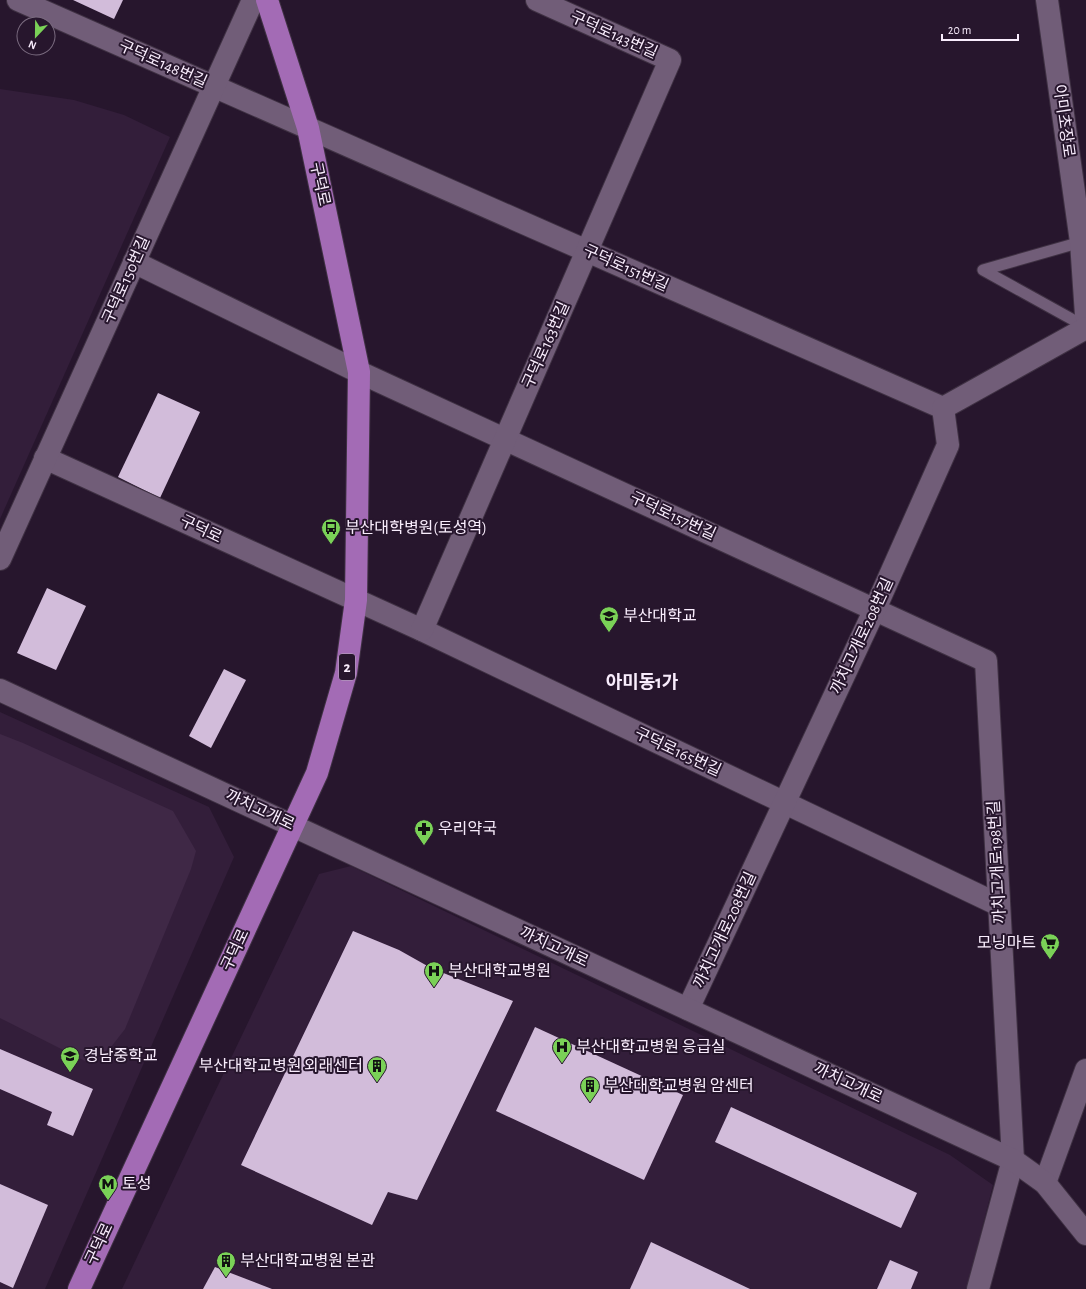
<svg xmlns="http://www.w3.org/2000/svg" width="1086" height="1289" font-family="'Alegreya Sans','Noto Sans KR',sans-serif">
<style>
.built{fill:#331e3a}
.garden{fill:#3f2846}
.building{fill:#d2bcda}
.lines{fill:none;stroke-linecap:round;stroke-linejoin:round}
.service-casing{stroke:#3f3143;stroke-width:13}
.minor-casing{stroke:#3f3143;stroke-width:24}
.secondary-casing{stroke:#3f3143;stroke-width:24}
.primary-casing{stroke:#3f3143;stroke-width:24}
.service{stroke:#715d78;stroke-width:11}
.minor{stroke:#715d78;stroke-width:22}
.secondary{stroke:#715d78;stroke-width:22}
.primary{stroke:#a36bb5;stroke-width:22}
.labels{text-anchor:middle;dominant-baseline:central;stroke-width:4;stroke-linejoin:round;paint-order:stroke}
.shield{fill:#27162d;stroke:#baacbf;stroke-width:1}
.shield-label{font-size:15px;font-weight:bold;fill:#f9edfd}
.street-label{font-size:16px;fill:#f9edfd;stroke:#27162d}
.poi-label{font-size:16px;fill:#f9edfd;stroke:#27162d;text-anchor:start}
.quarter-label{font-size:18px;font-weight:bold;fill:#f9edfd;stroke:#27162d}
</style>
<rect width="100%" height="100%" fill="#27162d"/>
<g class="built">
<polygon points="0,89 74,100 124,115 170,137 0,519"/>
<polygon points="0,712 209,807 234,857 45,1289 0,1289"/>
<polygon points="351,866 950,1155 993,1185 967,1289 122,1289 211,1100 319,874"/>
</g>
<polygon class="garden" points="0,734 23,743 173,811 196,851 191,869 125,1029 111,1047 89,1063 0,1018"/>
<g class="building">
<polygon points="73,0 123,0 114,19"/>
<polygon points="158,393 200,412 160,498 118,477"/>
<polygon points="47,588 86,606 56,670 17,653"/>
<polygon points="224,669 246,680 211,748 189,736"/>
<polygon points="353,931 399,950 431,968 513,1001 417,1200 388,1192 372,1225 241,1165"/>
<polygon points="535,1027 683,1095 644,1180 496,1111"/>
<polygon points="0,1049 93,1089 73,1136 47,1125 52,1112 0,1089"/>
<polygon points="731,1107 917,1193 901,1228 715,1142"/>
<polygon points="0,1184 48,1205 13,1288 0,1282"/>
<polygon points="651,1242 750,1289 630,1289"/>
<polygon points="890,1260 918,1272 911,1289 877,1289"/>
<polygon points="215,1267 272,1289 203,1289"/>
</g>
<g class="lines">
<g class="service-casing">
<polyline id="service" points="1081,242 983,270 1086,327"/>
</g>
<g class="minor-casing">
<g id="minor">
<polyline points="18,0 943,408"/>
<polyline points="1047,0 1081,242 1086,315"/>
<polyline points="134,262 359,372 986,661 1013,1160 978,1289"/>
<polyline points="45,458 422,630 999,905"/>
<polyline points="0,559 253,0"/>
<polyline points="422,630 670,60 537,0"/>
<polyline points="688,1009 875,609 948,445 943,408 1086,328"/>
<polyline points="1045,1183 1086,1070"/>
</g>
</g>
<g class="secondary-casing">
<polyline id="secondary" points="0,690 1013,1160 1045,1183 1086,1234"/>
</g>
<g class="primary-casing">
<polyline id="primary" points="79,1289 317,773 346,673 356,600 359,372 308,128 267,0"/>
</g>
<use href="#service" class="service"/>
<use href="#minor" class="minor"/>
<use href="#secondary" class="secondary"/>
<use href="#primary" class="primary"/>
</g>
<defs>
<g id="bus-pin" transform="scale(1)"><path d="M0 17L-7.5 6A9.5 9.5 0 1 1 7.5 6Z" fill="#7ad157" stroke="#27162d"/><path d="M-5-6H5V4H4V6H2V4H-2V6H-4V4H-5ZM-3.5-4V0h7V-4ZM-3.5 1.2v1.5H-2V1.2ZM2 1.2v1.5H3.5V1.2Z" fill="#111"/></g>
<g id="university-pin" transform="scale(1)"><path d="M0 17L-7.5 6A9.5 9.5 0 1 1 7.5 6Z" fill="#7ad157" stroke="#27162d"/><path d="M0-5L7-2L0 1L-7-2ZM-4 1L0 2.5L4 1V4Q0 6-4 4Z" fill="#111"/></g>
<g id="pharmacy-pin" transform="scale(1)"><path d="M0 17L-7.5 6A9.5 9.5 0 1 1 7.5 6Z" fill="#7ad157" stroke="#27162d"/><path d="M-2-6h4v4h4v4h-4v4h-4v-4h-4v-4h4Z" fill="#111"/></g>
<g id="supermarket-pin" transform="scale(1)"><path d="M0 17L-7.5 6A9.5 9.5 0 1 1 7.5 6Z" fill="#7ad157" stroke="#27162d"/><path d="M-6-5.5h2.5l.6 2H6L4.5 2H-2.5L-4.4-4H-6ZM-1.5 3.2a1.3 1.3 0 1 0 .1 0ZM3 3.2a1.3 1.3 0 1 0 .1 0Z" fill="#111"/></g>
<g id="hospital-pin" transform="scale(1)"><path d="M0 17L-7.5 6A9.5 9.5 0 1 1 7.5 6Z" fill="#7ad157" stroke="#27162d"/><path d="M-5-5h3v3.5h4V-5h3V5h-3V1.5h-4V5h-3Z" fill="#111"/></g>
<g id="school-pin" transform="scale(1)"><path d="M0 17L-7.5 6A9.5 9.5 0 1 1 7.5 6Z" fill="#7ad157" stroke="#27162d"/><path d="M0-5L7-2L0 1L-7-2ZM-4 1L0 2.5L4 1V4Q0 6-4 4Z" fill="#111"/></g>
<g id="building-pin" transform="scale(1)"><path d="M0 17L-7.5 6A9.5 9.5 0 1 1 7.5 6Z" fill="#7ad157" stroke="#27162d"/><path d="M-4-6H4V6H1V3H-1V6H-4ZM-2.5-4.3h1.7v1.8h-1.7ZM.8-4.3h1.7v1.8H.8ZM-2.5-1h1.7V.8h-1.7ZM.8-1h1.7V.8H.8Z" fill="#111"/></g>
<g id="metro-pin" transform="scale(1)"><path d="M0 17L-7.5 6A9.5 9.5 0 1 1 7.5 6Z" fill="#7ad157" stroke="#27162d"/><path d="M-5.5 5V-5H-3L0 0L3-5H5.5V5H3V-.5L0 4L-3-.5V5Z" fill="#111"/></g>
</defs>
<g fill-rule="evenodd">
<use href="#bus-pin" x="331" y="528"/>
<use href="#university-pin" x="609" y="616"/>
<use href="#pharmacy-pin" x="424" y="829"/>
<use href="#supermarket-pin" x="1050" y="943"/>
<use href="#hospital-pin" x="434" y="971"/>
<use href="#hospital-pin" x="562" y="1047"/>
<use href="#school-pin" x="70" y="1056"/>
<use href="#building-pin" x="377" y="1066"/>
<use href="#building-pin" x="590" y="1086"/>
<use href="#metro-pin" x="108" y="1184"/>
<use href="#building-pin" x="226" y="1261"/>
</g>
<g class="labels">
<rect class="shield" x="339" y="654" width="16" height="26" rx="3"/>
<g class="shield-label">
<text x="347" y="667">2</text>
</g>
<g class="street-label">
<text transform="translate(614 35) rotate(24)">구덕로143번길</text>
<text transform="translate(163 64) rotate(24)">구덕로148번길</text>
<text transform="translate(1064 121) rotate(82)">아미초장로</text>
<text transform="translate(320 184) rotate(78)">구덕로</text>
<text transform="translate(626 268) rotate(24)">구덕로151번길</text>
<text transform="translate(126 280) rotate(-66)">구덕로150번길</text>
<text transform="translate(546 345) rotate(-66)">구덕로163번길</text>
<text transform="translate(673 516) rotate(25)">구덕로157번길</text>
<text transform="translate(201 529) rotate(25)">구덕로</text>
<text transform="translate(862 636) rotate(-65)">까치고개로208번길</text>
<text transform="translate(678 752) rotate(25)">구덕로165번길</text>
<text transform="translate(260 810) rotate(25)">까치고개로</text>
<text transform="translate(997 862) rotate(-93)">까치고개로198번길</text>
<text transform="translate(725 930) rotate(-65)">까치고개로208번길</text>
<text transform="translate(554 947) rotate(25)">까치고개로</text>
<text transform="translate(235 950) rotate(-65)">구덕로</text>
<text transform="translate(848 1083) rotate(25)">까치고개로</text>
<text transform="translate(99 1244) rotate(-65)">구덕로</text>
</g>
<g class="poi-label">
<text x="345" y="528">부산대학병원(토성역)</text>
<text x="623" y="616">부산대학교</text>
<text x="438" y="829">우리약국</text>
<text x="1036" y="943" text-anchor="end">모닝마트</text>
<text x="448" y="971">부산대학교병원</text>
<text x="576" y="1047">부산대학교병원 응급실</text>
<text x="84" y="1056">경남중학교</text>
<text x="363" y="1066" text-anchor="end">부산대학교병원 외래센터</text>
<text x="604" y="1086">부산대학교병원 암센터</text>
<text x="122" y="1184">토성</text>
<text x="240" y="1261">부산대학교병원 본관</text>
</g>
<g class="quarter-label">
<text x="642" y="683">아미동1가</text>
</g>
</g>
<g transform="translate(36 36) rotate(202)"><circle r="19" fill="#27162d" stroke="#7b6c80"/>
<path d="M0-3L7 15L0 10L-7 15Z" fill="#7ad157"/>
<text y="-6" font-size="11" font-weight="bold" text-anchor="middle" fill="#f9edfd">N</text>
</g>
<path d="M942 34v6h76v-6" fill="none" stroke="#f9edfd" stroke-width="2"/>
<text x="948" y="34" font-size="12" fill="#f9edfd" stroke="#27162d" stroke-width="3" paint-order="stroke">20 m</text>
</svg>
